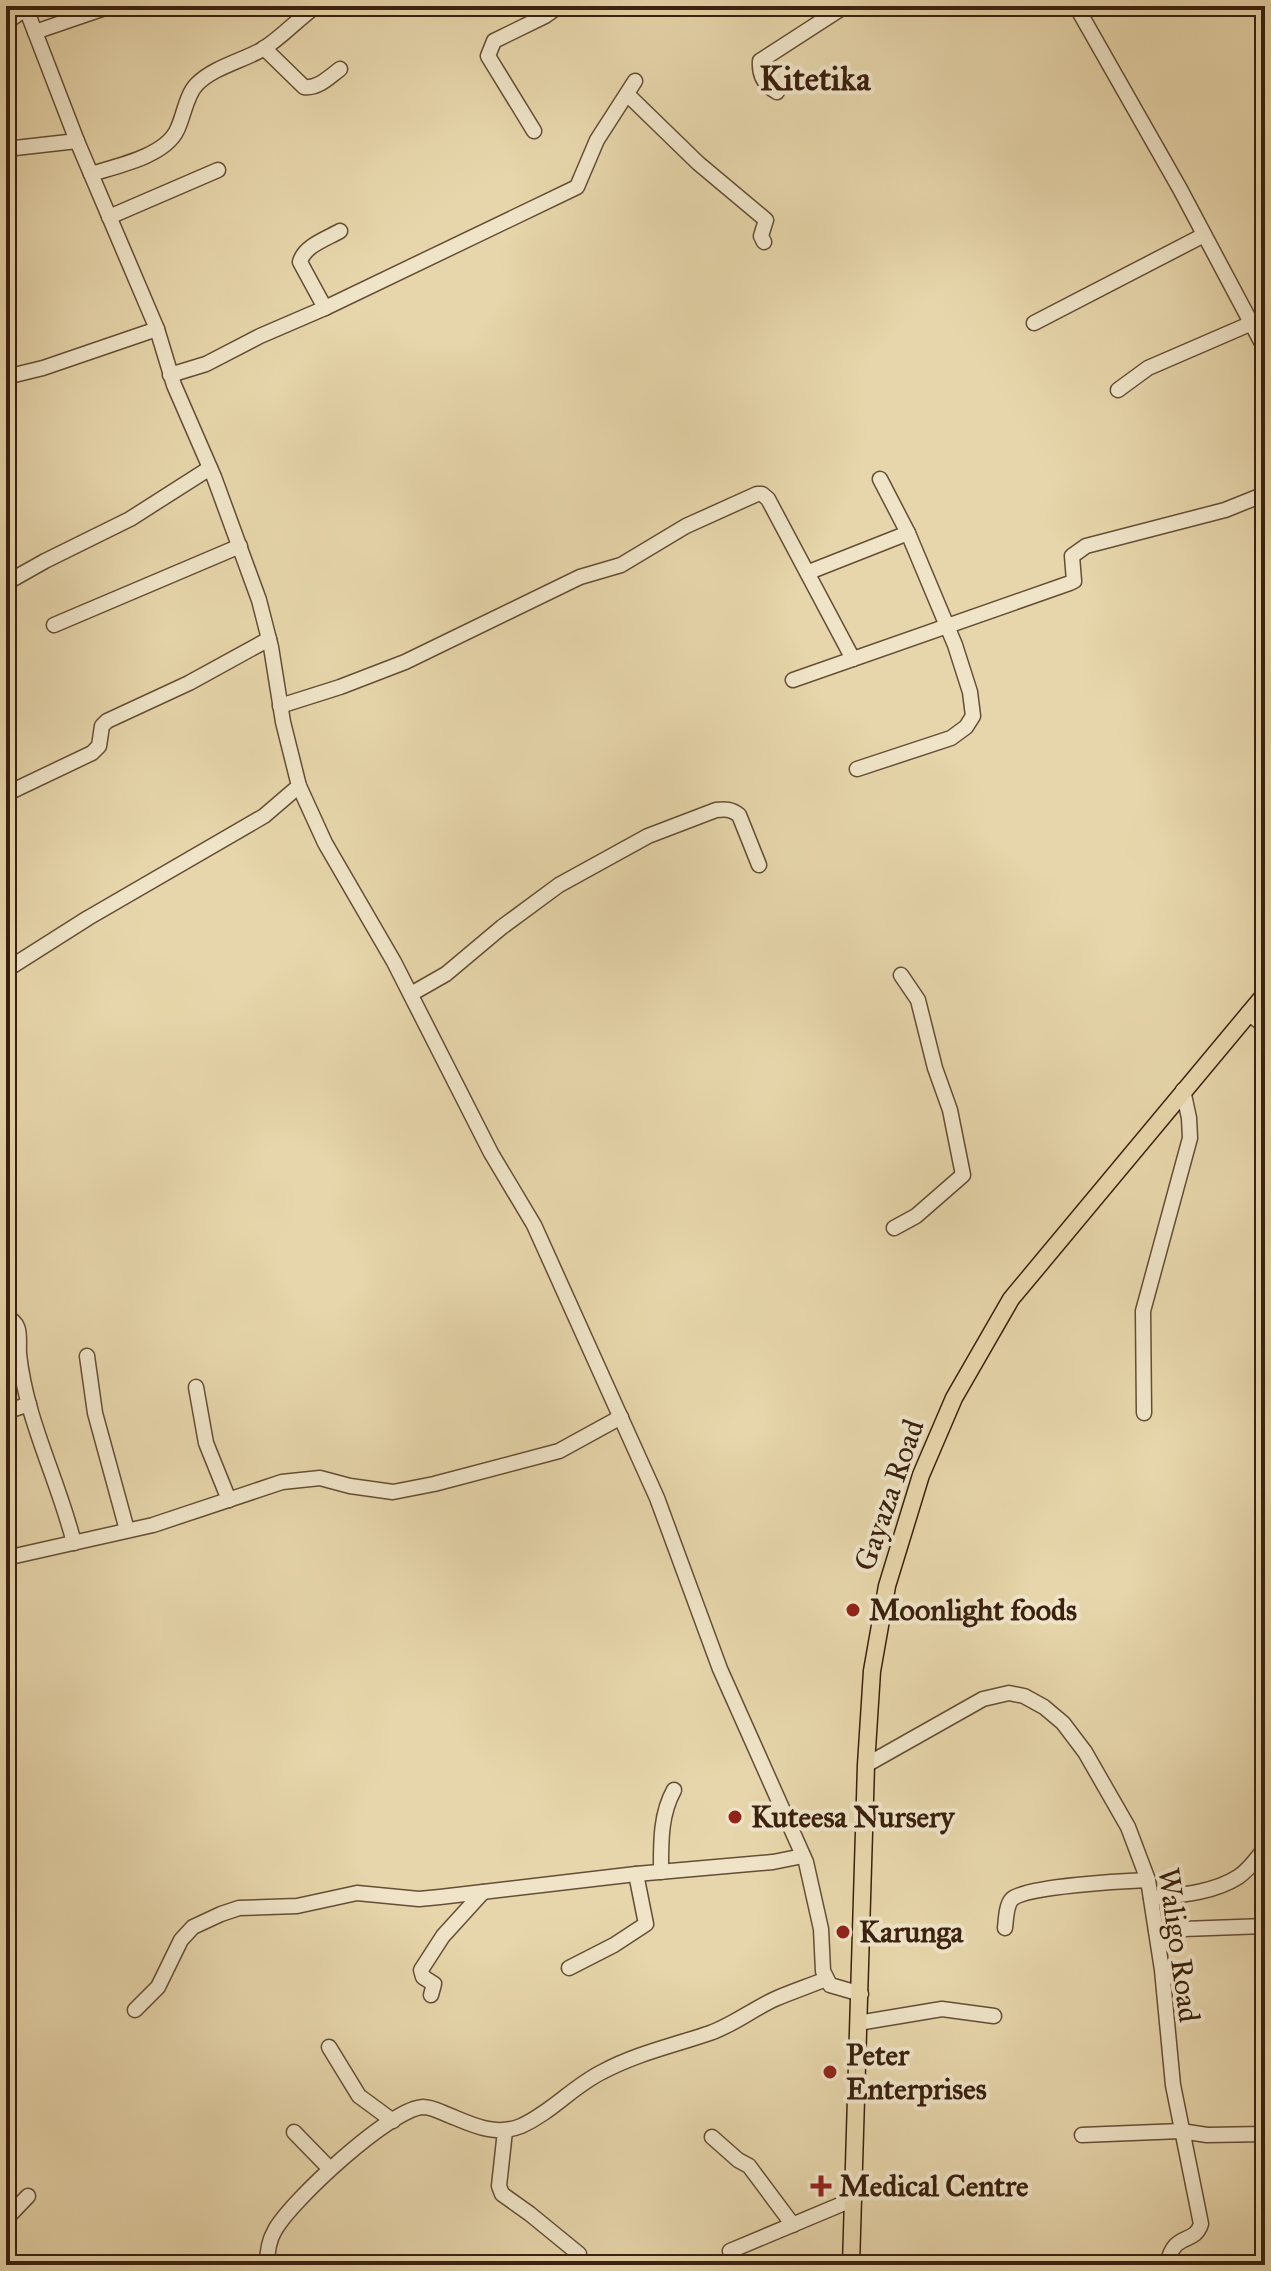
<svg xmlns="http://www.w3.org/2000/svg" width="1271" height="2271" font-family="'IM FELL Great Primer',serif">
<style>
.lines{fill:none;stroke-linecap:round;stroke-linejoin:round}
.minor-casing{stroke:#654e35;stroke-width:17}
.major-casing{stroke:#3a200e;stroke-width:19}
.minor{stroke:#efe4c8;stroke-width:14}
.major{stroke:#e7d6ab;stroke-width:16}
.poi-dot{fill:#8f2418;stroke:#efe4c8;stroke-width:3}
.labels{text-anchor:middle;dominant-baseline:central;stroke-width:8;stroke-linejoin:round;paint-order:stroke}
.street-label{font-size:30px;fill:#3a200e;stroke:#efe4c8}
.poi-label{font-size:30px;font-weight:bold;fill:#3a200e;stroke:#efe4c8;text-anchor:start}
.quarter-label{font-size:34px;font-weight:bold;fill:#3a200e;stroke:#efe4c8}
</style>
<rect width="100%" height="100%" fill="#e7d6ab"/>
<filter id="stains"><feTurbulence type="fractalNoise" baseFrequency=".0025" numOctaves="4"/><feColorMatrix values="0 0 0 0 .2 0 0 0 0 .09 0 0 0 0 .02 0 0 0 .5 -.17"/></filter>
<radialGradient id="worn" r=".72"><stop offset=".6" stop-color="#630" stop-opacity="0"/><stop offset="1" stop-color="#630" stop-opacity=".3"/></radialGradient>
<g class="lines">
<g class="minor-casing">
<g id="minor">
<polyline points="25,6 77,141 157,329 174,385 214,477 259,600 271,647 283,722 299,786 325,843 394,962 491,1153 534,1225 657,1498 720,1669 806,1862 821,1929 823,1971 830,1985 861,1994"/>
<polyline points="1076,6 1180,189 1265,349"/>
<polyline points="6,23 26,8"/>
<polyline points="35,32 111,6"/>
<path d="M264 48 304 87C318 89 329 77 340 69"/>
<path d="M777 92C764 85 759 75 760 61L845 6"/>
<polyline points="627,94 698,163 766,220 761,236 764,242"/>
<polyline points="534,131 488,56 494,41 545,16 559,6"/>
<polyline points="6,149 77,141"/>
<path d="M91 174C117 166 165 156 177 130 184 116 186 95 197 84 214 67 242 61 263 49 282 37 298 19 316 6"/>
<polyline points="109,217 218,170"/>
<polyline points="325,308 577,187 597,140 635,81"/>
<polyline points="1034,323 1204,235"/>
<path d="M170 375 206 364 260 336 325 308 300 262C304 246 326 239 340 231"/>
<polyline points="6,377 43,368 157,329"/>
<polyline points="1118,390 1148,368 1252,323"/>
<polyline points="809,572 908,533"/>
<polyline points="6,583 45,561 130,519 210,468"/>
<polyline points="54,625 240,546"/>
<polyline points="793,680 1070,583 1074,581 1072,556 1086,546 1225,510 1265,494"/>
<polyline points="280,706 340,687 405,662 580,577 621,565 686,526 757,494 762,494 768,499 853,659"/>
<polyline points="857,769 951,738 966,727 973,716 970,692 955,645 908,533 880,479"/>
<polyline points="6,794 92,753 99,746 102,726 107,721 189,683 269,639"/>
<polyline points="6,970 88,918 264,816 299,786"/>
<path d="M411 994 446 974 502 927 559 885 648 836 716 810C726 809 731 809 739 815L759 865"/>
<polyline points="1248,1013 1265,1026"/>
<polyline points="6,1064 7,1065"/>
<polyline points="894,1228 916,1216 963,1175 950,1110 935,1068 918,1000 901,975"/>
<path d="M6 1317C23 1323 18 1339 19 1354 26 1420 58 1479 74 1543"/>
<polyline points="87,1356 95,1413 127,1530"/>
<polyline points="196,1387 206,1443 229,1500"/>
<polyline points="6,1412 29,1404"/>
<polyline points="1144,1413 1143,1311 1190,1138 1189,1118 1183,1090"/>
<polyline points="6,1558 153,1525 282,1482 320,1478 350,1486 393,1492 434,1484 559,1451 621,1417"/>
<path d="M866 1765 983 1699 1009 1693 1024 1696 1044 1707 1063 1723 1085 1752 1128 1827 1148 1880 1162 1970 1173 2085 1201 2224C1194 2246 1174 2230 1167 2265"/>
<path d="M661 1872C661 1844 660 1815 674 1790"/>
<path d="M1151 1898C1180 1895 1213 1893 1238 1877 1249 1870 1257 1858 1265 1848"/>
<path d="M1005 1928C1006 1920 1006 1905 1012 1899 1027 1886 1125 1881 1148 1880"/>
<polyline points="1156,1930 1265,1926"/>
<polyline points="569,1968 614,1945 646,1924 636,1874"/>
<polyline points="431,1995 434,1984 423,1977 421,1970 443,1936 483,1892"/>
<polyline points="135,2010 158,1987 181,1940 193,1927 221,1914 239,1908 297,1906 357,1893 419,1899 440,1897 636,1874 773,1862 803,1856"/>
<polyline points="858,2023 942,2009 994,2016"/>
<polyline points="329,2047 359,2096 393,2121"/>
<polyline points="505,2131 499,2186 502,2194 530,2214 579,2254"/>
<polyline points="294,2132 330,2169"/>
<polyline points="1082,2135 1181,2131 1207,2135 1265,2134"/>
<polyline points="712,2137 738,2160 749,2166 793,2225"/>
<polyline points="6,2219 28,2196"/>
<polyline points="730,2251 854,2199"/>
<path d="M267 2265C267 2253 269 2240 275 2230 292 2200 390 2109 423 2107 431 2107 439 2111 446 2114 471 2124 494 2137 521 2126 552 2112 572 2087 602 2072 638 2053 672 2046 710 2033 733 2025 753 2009 775 1999 791 1992 809 1986 826 1979"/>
</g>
</g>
<g class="major-casing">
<polyline id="major" points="851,2265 866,1765 872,1671 887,1586 921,1475 954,1398 1011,1299 1265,994"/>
</g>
<use href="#minor" class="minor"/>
<use href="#major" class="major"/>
</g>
<g class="poi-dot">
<circle cx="853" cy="1610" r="8"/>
<circle cx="735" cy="1817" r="8"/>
<circle cx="843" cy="1932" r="8"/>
<circle cx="830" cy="2072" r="8"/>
<path d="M817 2174h8v8h8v8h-8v8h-8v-8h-8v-8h8z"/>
</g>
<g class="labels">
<g class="street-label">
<text transform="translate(889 1495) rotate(-71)">Gayaza Road</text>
<text transform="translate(1179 1945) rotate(82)">Waligo Road</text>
</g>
<g class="poi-label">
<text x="869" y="1610">Moonlight foods</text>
<text x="751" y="1817">Kuteesa Nursery</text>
<text x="859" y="1932">Karunga</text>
<text x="846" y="2055">Peter<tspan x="846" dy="34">Enterprises</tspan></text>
<text x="839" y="2186">Medical Centre</text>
</g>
<g class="quarter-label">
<text x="815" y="78">Kitetika</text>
</g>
</g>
<rect width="1271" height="2271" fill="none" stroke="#e7d6ab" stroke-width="32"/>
<rect x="8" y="8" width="1255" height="2255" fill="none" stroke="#3a200e" stroke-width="4"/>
<rect x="16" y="16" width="1239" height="2239" fill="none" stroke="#3a200e" stroke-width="2"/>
<rect width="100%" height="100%" filter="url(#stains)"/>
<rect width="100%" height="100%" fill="url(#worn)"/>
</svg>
